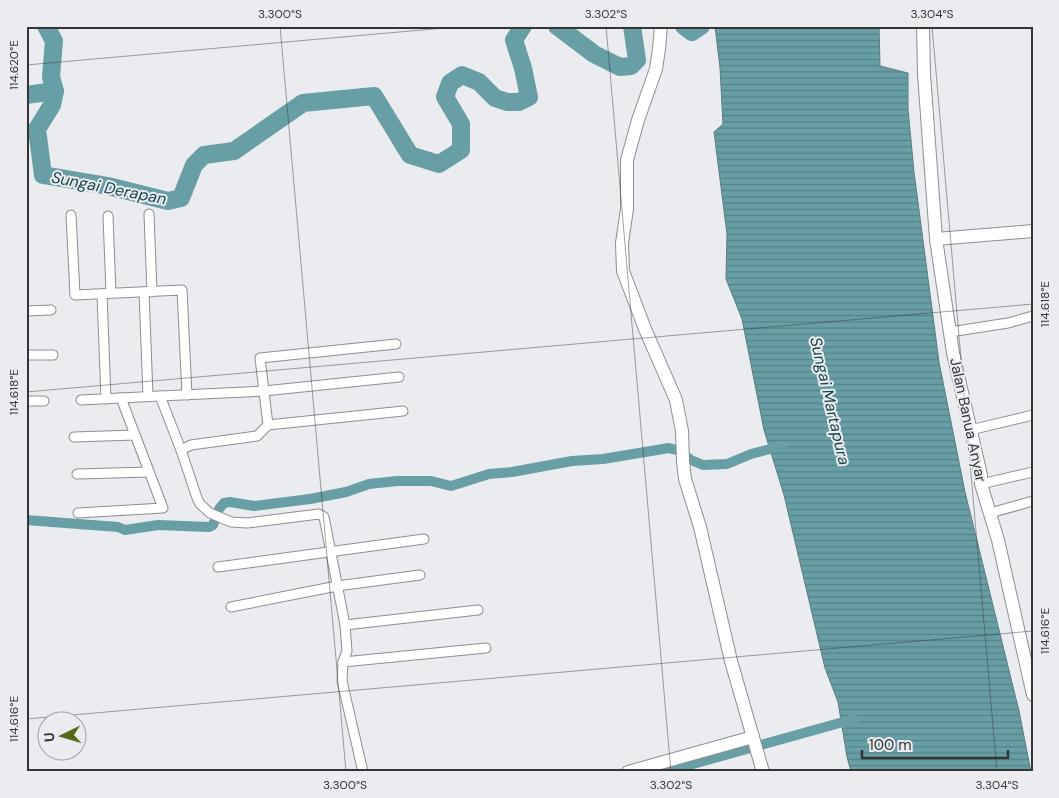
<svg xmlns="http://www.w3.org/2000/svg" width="1059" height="798" font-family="'DM Sans',sans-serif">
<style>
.water{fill:url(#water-rules);stroke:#587e84}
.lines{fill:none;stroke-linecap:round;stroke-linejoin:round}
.canal{stroke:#689ea5;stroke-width:10}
.river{stroke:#689ea5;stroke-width:18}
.street-casing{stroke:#8c8e91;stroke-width:11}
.secondary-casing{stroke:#8c8e91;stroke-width:14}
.street{stroke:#fff;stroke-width:9}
.secondary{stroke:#fff;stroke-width:12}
.ticks{fill:none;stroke:#343436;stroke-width:1;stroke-opacity:0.45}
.labels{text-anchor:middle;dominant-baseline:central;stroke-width:4;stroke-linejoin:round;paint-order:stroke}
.street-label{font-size:15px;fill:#343436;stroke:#eaecf0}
.water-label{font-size:16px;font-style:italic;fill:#14454c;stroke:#eaecf0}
.neatline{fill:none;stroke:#343436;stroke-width:2}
.ticks-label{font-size:12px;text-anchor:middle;fill:#343436}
</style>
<defs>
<pattern id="water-rules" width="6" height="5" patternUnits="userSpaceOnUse" patternTransform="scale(1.25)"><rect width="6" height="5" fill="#689ea5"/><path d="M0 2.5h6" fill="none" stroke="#568287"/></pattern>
</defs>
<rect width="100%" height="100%" fill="#eaecf0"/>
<polygon class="water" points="715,26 879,26 880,66 908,73 908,109 914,172 939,362 965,492 1019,711 1031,772 851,772 847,757 838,702 825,668 784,495 764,430 742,319 726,279 727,234 714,132 723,124 720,68"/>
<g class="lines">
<g class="canal">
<polyline points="26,520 118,527 125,530 158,525 209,527 213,525 219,509 224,503 230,502 254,506 310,499 346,492 369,484 397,481 431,481 451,486 489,474 512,472 572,461 603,459 669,448 680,451 691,460 703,465 727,464 751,454 782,446"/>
<polyline points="664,772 854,719"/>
</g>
<g class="river">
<polyline points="46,26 54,41 51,77 55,91 52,105 37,129 43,175 108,186 168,201 181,198 194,165 204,155 234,151 303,103 374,96 410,155 439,164 461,150 461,124 445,97 450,83 462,75 479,82 495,98 507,102 519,102 529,97 523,68 514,40 523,26"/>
<polyline points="557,26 594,54 620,67 631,66 637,60 632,26"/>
<polyline points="684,26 692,32 701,26"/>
<polyline points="26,95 55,91"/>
</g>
<g class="street-casing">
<g id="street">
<polyline points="149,214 152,292"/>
<polyline points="71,215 75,295 182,290 187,395"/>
<polyline points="108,216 111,293"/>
<polyline points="144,292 148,396"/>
<polyline points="102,294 106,399"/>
<polyline points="26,311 51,310"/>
<polyline points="950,332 1008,323 1033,316"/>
<polyline points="26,355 53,355"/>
<polyline points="160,396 264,391 399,377"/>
<polyline points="81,400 160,396 181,450 197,498 200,504 210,513 231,522 247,523 319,514 324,517 345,625 347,651 343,662 342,681 363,772"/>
<polyline points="26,401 44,401"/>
<polyline points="268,425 260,358 396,344"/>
<polyline points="970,430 1033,415"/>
<polyline points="74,437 135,435"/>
<polyline points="181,450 191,445 257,436 268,425 403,411"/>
<polyline points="77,474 149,472"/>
<polyline points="981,484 1033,472"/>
<polyline points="78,513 163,508 121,398"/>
<polyline points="990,513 1033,501"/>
<polyline points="218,567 424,539"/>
<polyline points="231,607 337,586 420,575"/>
<polyline points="345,625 478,610"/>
<polyline points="343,662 486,648"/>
</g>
</g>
<g class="secondary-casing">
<g id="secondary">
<polyline points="661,26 659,49 656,69 638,120 627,160 627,209 622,243 623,271 645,329 676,400 682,431 683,461 685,479 700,527 731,661 763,772"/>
<polyline points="923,26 924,74 936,239 953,353 981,475 981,484 998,540 1033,695"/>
<polyline points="936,239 1033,231"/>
<polyline points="628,772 753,737"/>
</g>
</g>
<use href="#street" class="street"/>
<use href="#secondary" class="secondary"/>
</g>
<path class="ticks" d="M280 26 346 772M606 26 671 772M932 26 997 772M26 65 467 26M26 392 1033 304M26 719 1033 631"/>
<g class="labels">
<g class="street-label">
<text transform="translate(968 420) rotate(78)">Jalan Banua Anyar</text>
</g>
<g class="water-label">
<text transform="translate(109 188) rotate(11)">Sungai Derapan</text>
<text transform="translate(830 401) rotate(77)">Sungai Martapura</text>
</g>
</g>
<rect width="1059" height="798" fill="none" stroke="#eaecf0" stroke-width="55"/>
<g transform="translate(62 736) rotate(265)"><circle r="24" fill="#eaecf0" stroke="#a1a2a6"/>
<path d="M0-4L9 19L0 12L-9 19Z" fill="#556a19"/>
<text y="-8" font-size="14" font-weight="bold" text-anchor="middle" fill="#343436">U</text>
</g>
<path d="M862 750v8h146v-8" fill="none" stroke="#343436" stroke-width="2.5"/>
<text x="869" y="750" font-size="15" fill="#343436" stroke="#eaecf0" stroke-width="4" paint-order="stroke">100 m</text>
<rect x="28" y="28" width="1004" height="742" class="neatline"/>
<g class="ticks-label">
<text x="280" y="18">3.300°S</text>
<text x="606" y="18">3.302°S</text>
<text x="932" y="18">3.304°S</text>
<text transform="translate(14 65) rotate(-90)" y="4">114.620°E</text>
<text transform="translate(1045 304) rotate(-90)" y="4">114.618°E</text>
<text transform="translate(14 392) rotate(-90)" y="4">114.618°E</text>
<text transform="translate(1045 631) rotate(-90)" y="4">114.616°E</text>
<text transform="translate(14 719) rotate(-90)" y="4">114.616°E</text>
<text x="345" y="789">3.300°S</text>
<text x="671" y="789">3.302°S</text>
<text x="997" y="789">3.304°S</text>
</g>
</svg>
